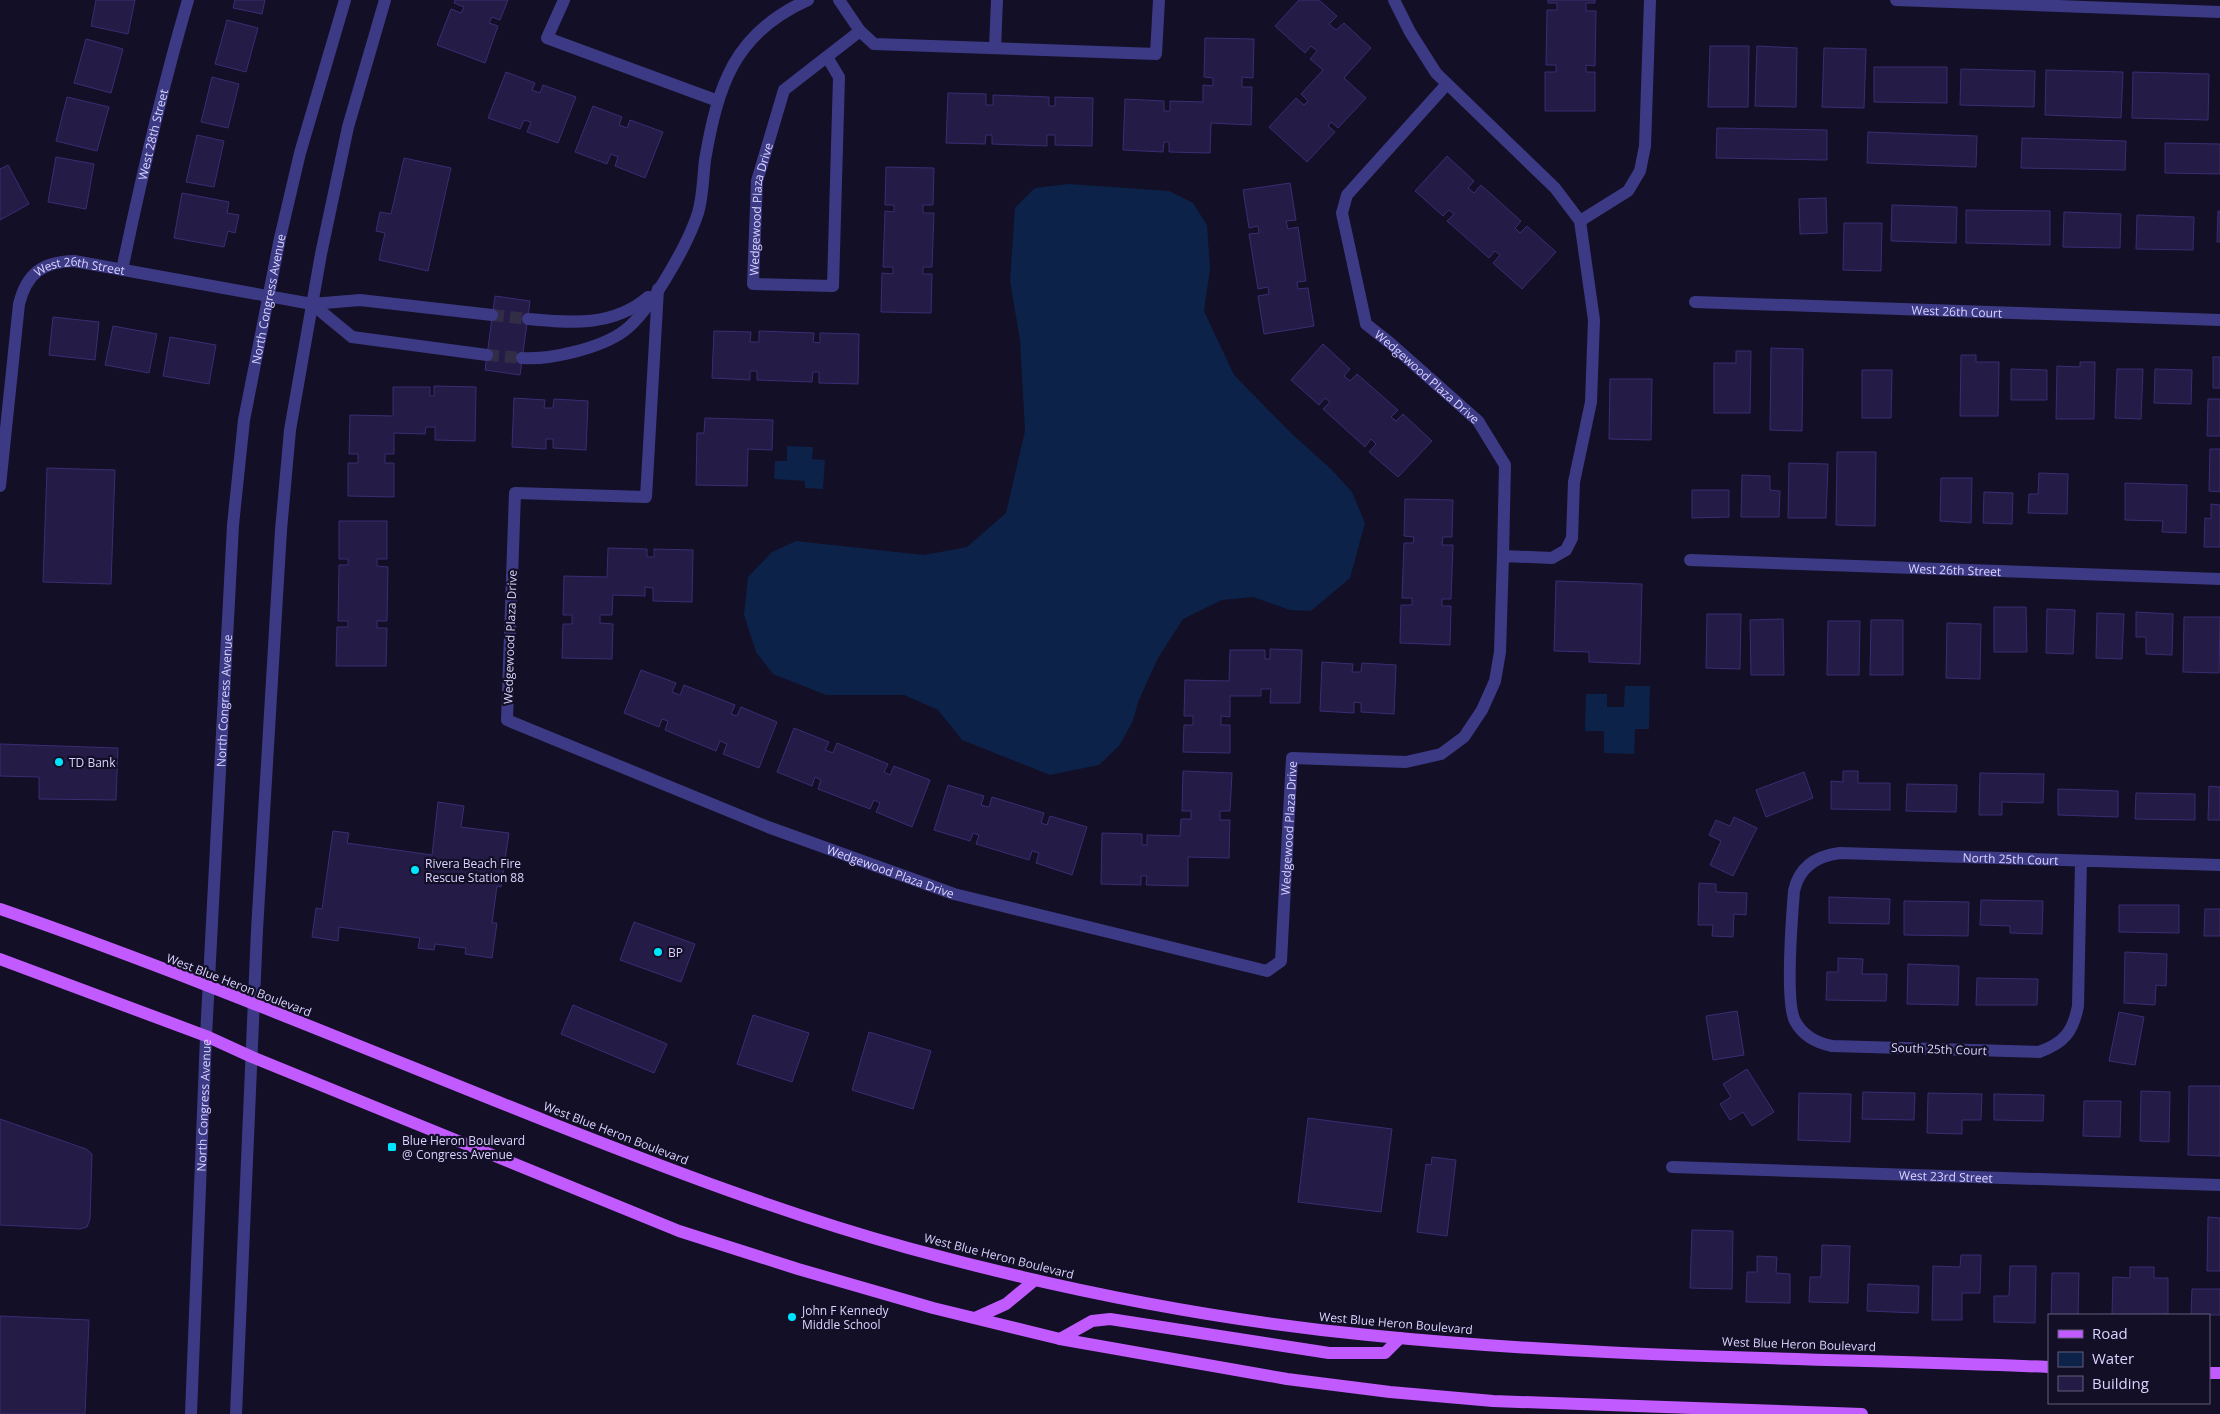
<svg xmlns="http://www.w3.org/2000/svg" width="2220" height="1414" font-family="'Open Sans',sans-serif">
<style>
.water{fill:#0c2248}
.building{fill:#241b47;stroke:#3b2d73}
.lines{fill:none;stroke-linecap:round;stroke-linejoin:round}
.minor-tunnel{stroke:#312d47;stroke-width:12;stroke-dasharray:12 6;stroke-linecap:butt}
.minor{stroke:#3d3a85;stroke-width:12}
.major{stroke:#c25bff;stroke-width:12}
.poi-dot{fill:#00e5ff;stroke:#130f26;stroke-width:2}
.labels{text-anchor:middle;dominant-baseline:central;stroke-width:4.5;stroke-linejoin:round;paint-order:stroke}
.street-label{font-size:12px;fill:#d9d4ff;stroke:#130f26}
.poi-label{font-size:12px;fill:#d9d4ff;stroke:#130f26;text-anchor:start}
</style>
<rect width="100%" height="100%" fill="#130f26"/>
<g class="water">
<polygon points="1069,184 1169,191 1193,203 1207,225 1210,269 1204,311 1234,375 1292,434 1331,469 1352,492 1365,523 1350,578 1311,611 1290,610 1253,597 1222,600 1183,619 1158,658 1138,702 1133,721 1119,746 1099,765 1050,775 962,740 938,710 904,695 826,695 773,674 756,652 744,615 748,577 772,552 796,541 924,555 967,547 1006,513 1025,431 1020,340 1010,281 1015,208 1035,188"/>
<polygon points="787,446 813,447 812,459 825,460 823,489 805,488 805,481 774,479 775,461 787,461"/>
<polygon points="1625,686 1650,686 1649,729 1635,729 1634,754 1604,753 1604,731 1585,731 1586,694 1607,694 1607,707 1624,707"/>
</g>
<g class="building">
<polygon points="96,0 135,0 128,34 91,26"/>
<polygon points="235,0 265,0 262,14 233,8"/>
<polygon points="455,0 508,0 500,20 492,17 489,23 498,26 485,63 437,45 451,9 461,13 464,7 454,3"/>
<polygon points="1299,0 1319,0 1337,16 1329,24 1336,30 1344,23 1371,48 1344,78 1366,98 1338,128 1331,122 1328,126 1335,132 1307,162 1269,127 1296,98 1304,105 1308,101 1301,94 1323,70 1310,59 1317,51 1311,46 1305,53 1275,26"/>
<polygon points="1548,0 1595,0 1595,3 1586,3 1586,11 1596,11 1595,66 1586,65 1586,72 1595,72 1595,111 1545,111 1545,72 1556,72 1556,65 1546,65 1547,10 1557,10 1557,3 1548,3"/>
<polygon points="227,20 258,28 246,72 215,64"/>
<polygon points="1205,38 1254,39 1253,78 1242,77 1242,87 1252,87 1251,125 1211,123 1210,153 1169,152 1169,142 1164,142 1163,152 1123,150 1125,99 1164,101 1164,111 1170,111 1170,101 1203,102 1203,85 1213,86 1213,78 1204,77"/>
<polygon points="86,39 123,49 111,93 74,83"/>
<polygon points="1710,46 1749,46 1748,107 1708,107"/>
<polygon points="1757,46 1797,48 1796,107 1755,106"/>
<polygon points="1824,48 1866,49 1864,108 1822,107"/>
<polygon points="1874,67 1947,67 1947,103 1874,102"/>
<polygon points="1961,69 2035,71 2034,107 1960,105"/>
<polygon points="2046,70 2123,72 2121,118 2045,115"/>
<polygon points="506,72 535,83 532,90 540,93 543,85 576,97 558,143 527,132 531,122 524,120 520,129 488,118"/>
<polygon points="2133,72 2209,74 2208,120 2132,118"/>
<polygon points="212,77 239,84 228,128 201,122"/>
<polygon points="948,93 986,94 986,105 993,105 993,95 1049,97 1049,106 1055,106 1055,97 1093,98 1092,146 1055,145 1055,135 1047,135 1047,146 992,144 992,135 986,135 985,144 946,143"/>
<polygon points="67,97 109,107 97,151 56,141"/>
<polygon points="593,106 622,117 619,125 627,128 630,120 663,132 645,178 615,166 618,157 611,154 607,164 575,152"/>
<polygon points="1717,128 1827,130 1827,160 1716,158"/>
<polygon points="1868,132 1977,136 1976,167 1867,163"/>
<polygon points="197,135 224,141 214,187 186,182"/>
<polygon points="2022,138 2126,141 2125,170 2021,168"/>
<polygon points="2165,143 2220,144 2220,174 2165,173"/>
<polygon points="1447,156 1474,181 1468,188 1474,193 1481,185 1521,221 1515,228 1520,233 1527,226 1556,252 1522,289 1493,263 1500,255 1495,251 1489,258 1447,221 1454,214 1449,210 1443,216 1415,191"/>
<polygon points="56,157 94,164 86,209 48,202"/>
<polygon points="404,158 451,168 428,271 379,260 385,233 376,231 380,212 391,214"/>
<polygon points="8,165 29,204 0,220 0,169"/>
<polygon points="886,167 934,168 933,205 923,205 923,213 934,213 932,267 923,267 923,274 932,274 931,313 881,312 882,273 893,274 893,267 883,267 885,211 894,212 894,205 885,205"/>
<polygon points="1290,183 1296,220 1286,221 1288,229 1298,227 1306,281 1297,282 1298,289 1308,288 1314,326 1264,334 1258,296 1269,294 1268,287 1258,289 1249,234 1259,233 1258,226 1249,228 1243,190"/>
<polygon points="182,193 229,202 227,213 239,215 235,233 228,231 224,247 174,238"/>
<polygon points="1826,198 1827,233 1800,234 1799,199"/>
<polygon points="1892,205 1957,207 1956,243 1891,241"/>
<polygon points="1966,210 2050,211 2050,245 1966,243"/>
<polygon points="2218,211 2220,211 2220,242 2217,242"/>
<polygon points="2064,212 2121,214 2120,248 2063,247"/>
<polygon points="2137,215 2194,217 2193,250 2136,249"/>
<polygon points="1844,223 1882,223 1881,271 1843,270"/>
<polygon points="495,296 530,301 520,375 485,370"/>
<polygon points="53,317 99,322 95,360 49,355"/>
<polygon points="113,326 157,334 149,373 105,365"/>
<polygon points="714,331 751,332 750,342 759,342 759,331 814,333 813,342 820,343 820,333 859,334 858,384 819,383 819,372 813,372 812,382 757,380 757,371 750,371 750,380 712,378"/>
<polygon points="170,337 216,345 209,384 163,376"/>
<polygon points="1323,344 1350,369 1344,376 1350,381 1357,374 1398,410 1391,417 1396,421 1403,414 1432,441 1398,477 1369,452 1376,444 1371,439 1365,447 1323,409 1330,402 1325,398 1319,405 1291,380"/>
<polygon points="1771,348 1803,349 1802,431 1770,430"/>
<polygon points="1736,351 1751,351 1750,413 1714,413 1714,363 1736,363"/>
<polygon points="1961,355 1976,355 1976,362 1999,362 1998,416 1960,416"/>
<rect x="2213" y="357" width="7" height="31"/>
<polygon points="2080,362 2095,362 2094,419 2056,419 2057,366 2080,367"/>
<polygon points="2011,369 2047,370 2047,400 2011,400"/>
<polygon points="2117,369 2143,369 2141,419 2115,418"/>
<polygon points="2155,369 2192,370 2191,404 2154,403"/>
<polygon points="1862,370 1892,370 1891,418 1862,418"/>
<polygon points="1610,379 1652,379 1651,440 1609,439"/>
<polygon points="434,386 476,387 475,441 435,440 435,427 426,427 425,434 394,433 394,454 385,454 385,463 394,463 394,497 348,496 348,463 358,463 358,454 349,454 350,415 393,416 393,387 430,387 430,396 434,396"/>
<polygon points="514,398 545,400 544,408 553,408 554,399 588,401 586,450 553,448 553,439 546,439 546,449 512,447"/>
<polygon points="2208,399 2220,399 2220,436 2207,436"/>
<polygon points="705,418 773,420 772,450 748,449 747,486 696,485 697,433 704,433"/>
<polygon points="2210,449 2220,449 2220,492 2209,491"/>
<polygon points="1837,452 1876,452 1875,526 1836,525"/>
<polygon points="1789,463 1828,464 1826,518 1788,518"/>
<polygon points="47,468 115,470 111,584 43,582"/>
<polygon points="2039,473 2068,474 2067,514 2028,513 2029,494 2038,494"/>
<polygon points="1742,475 1770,476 1770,490 1780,491 1779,517 1741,517"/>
<polygon points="1941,478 1972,478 1971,523 1940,521"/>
<polygon points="2125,483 2187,485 2186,533 2162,532 2163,521 2125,520"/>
<polygon points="1692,490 1729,490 1729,517 1692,518"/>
<polygon points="1984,492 2013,493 2012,524 1983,523"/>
<polygon points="1405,499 1453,500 1452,537 1443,537 1442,545 1453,545 1451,599 1442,599 1442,606 1451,606 1450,645 1400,643 1401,605 1412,605 1412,598 1402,598 1404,543 1413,543 1414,537 1404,536"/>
<polygon points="2211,504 2220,505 2220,547 2204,547 2205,518 2211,519"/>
<polygon points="339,521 387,521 387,559 377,559 377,566 388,567 387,621 377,621 377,628 387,628 386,666 336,666 337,627 348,627 348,621 338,621 339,565 348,565 348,559 339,559"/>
<polygon points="608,548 647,549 647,557 654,557 654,549 693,550 692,602 653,601 653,588 645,587 645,596 613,595 612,615 600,615 600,623 613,624 612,659 562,658 563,624 572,624 572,615 563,615 564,576 607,577"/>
<polygon points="1556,581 1642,584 1640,664 1589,662 1589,652 1554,651"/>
<polygon points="1994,607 2026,607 2027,652 1994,652"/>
<polygon points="2047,609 2075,610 2073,654 2046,653"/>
<polygon points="2136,612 2173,614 2172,655 2146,654 2146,637 2136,637"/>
<polygon points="2097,613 2124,614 2122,659 2096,658"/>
<polygon points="1707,614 1741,614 1740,669 1706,668"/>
<polygon points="2184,617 2220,617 2219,673 2183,672"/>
<polygon points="1783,619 1784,675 1751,675 1750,620"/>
<polygon points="1871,620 1903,620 1903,675 1870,675"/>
<polygon points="1828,621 1860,621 1859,675 1827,675"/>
<polygon points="1947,623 1981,624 1980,679 1946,678"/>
<polygon points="1270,649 1302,650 1300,703 1270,703 1271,689 1261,689 1261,696 1230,696 1230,717 1221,716 1221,725 1230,725 1230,753 1183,752 1184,725 1193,725 1193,716 1184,716 1185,680 1229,681 1230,650 1265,650 1265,659 1270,659"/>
<polygon points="1322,662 1353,664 1352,672 1361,672 1362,663 1396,665 1394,714 1361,712 1361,703 1354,702 1354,713 1320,711"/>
<polygon points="641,670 676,683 672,692 680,695 684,685 735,705 731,714 737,716 741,707 777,722 759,768 723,754 727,744 720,741 716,751 665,730 668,721 662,719 659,727 624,713"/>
<polygon points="794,728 829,742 825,750 833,753 837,743 888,764 884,772 890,775 894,766 930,780 912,827 876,812 880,803 874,800 870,809 818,789 821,780 815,777 812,786 777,772"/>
<polygon points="0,744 118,748 116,800 39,799 39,777 0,776"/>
<polygon points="1183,771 1232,773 1230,811 1220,811 1220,820 1230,820 1229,858 1188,857 1188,886 1146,885 1147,876 1141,876 1141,885 1101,884 1102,833 1142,834 1142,845 1147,845 1147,835 1180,836 1181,819 1191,819 1191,811 1182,811"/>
<polygon points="1843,771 1858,771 1858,783 1890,783 1890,810 1831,809 1831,781 1843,782"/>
<polygon points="1804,772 1813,798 1766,817 1756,790"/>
<polygon points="1980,773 2044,774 2043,803 2002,802 2002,815 1979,815"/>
<polygon points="1907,784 1957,785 1956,812 1906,811"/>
<polygon points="948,785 984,796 981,805 989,807 992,797 1044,813 1041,823 1047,825 1050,816 1087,827 1072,875 1036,863 1039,853 1032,851 1029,860 976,844 979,835 973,833 970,841 934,830"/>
<polygon points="2209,786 2220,787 2220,820 2208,820"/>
<polygon points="2058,789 2118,791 2118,817 2058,815"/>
<polygon points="2136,793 2195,794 2195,820 2135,819"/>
<polygon points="438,802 464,806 461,827 509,833 501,887 497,886 492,923 497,923 492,958 465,954 466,948 435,944 434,950 418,948 420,938 339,927 338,941 312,937 316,908 322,909 333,831 349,833 347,843 432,855"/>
<polygon points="1734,817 1757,828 1733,876 1710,865 1721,841 1709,835 1716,820 1730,826"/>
<polygon points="1699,883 1716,884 1716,892 1747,893 1746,915 1734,914 1733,937 1712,936 1713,925 1698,925"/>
<polygon points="1829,897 1890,899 1889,924 1829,923"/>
<polygon points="1981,900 2043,901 2042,934 2010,933 2010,926 1980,925"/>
<polygon points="1904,901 1969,902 1968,936 1904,935"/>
<polygon points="2119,905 2179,905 2179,933 2119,932"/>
<polygon points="2205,909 2220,909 2220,936 2204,936"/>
<polygon points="634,922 695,944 681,982 620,960"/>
<polygon points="2125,952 2167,954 2166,986 2156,985 2155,1005 2124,1003"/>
<polygon points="1838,958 1863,959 1862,974 1887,974 1886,1001 1826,1000 1827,972 1838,972"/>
<polygon points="1908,964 1959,966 1958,1005 1907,1004"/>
<polygon points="1977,978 2038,979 2037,1005 1976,1005"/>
<polygon points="573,1005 667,1044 654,1073 561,1034"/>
<polygon points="1737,1011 1744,1055 1713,1060 1706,1016"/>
<polygon points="2119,1012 2144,1017 2135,1065 2109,1061"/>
<polygon points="753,1015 809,1033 792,1082 737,1064"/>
<polygon points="869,1032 931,1051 913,1109 852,1090"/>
<polygon points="1747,1069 1774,1112 1752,1126 1743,1112 1730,1120 1720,1104 1731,1097 1723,1084"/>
<polygon points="2189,1086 2220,1086 2220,1156 2188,1155"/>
<polygon points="2141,1091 2170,1092 2169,1142 2140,1141"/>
<polygon points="1863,1092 1915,1093 1914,1120 1862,1119"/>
<polygon points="1799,1093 1851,1094 1850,1142 1798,1140"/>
<polygon points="1928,1093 1982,1094 1981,1120 1962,1120 1962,1134 1927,1133"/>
<polygon points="1994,1094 2044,1095 2043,1121 1994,1120"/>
<polygon points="2084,1101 2121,1101 2120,1137 2083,1136"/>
<polygon points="1308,1118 1392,1129 1381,1212 1298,1202"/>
<polygon points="0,1119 86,1149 92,1154 90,1219 87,1227 80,1229 0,1225"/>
<polygon points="1432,1157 1456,1160 1447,1236 1417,1232 1426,1164 1431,1165"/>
<polygon points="2208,1217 2220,1218 2220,1271 2207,1271"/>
<polygon points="1692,1230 1733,1231 1732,1289 1690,1288"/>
<polygon points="1822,1245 1850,1246 1848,1303 1809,1302 1810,1277 1821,1277"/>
<polygon points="1961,1255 1981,1255 1980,1293 1962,1293 1962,1320 1932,1320 1933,1266 1960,1267"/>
<polygon points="1757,1256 1777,1257 1776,1273 1790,1274 1790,1303 1746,1302 1747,1272 1757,1272"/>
<polygon points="2010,1266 2036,1266 2035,1323 1994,1322 1994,1296 2009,1296"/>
<polygon points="2130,1267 2154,1267 2154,1278 2168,1278 2168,1314 2112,1315 2113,1277 2130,1278"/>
<polygon points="2052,1273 2079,1273 2078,1315 2051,1315"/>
<polygon points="1868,1284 1919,1286 1918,1313 1867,1311"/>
<polygon points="2192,1289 2220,1289 2220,1315 2191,1315"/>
<polygon points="0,1316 89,1320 85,1414 0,1414"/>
</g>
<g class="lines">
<g class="minor-tunnel">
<polyline points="492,315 528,319"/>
<polyline points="487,355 522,358"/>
</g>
<g class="minor">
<polyline points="564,0 547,38 718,101"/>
<polyline points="839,0 860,31 874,44 1156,54 1159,0"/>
<polyline points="1896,0 2220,12"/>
<polyline points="995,48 997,0"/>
<path id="s1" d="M827 57 839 77 833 286 753 284 757 181 784 90 860 31"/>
<path id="s2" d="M1446 85 1347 195 1342 213 1366 324 1390 343 1478 421 1505 465 1503 556"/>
<polyline points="1580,221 1628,191 1640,171 1645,146 1650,0"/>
<path id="s3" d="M122 270C141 179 162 89 188 0"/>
<path id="s4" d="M658 289 646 497 515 493 507 720 768 827 954 894 1267 971 1281 961 1292 758 1406 762 1441 754 1464 737 1482 710 1495 681 1500 652 1503 556 1552 558 1566 550 1572 538 1574 482 1591 402 1594 320 1580 221 1555 188 1436 73 1410 32 1394 0"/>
<path id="s5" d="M1695 302 2220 320"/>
<polyline points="312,304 352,337 487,355"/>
<path d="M528 319C571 323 613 327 648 297"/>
<path d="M522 358C551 360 601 348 624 331 650 312 688 244 698 213 703 196 703 177 705 160 718 85 734 33 808 0"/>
<path id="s6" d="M0 486 19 304C27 273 42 262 74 261L312 304 360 300 492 315"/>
<path id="s7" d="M1690 560 2220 579"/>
<path id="s8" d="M2081 861 2078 1006C2073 1032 2064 1043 2039 1052L1832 1046C1817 1043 1803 1036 1795 1021 1785 1002 1792 916 1794 891 1799 867 1816 856 1840 853L2220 865"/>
<path id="s9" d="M1672 1167 2220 1185"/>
<path id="s10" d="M191 1414 206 1036 233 525 244 420 280 238 300 153 345 0"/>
<polyline points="236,1414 257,930 281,530 290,430 321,254 348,127 385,0"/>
</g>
<g class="major">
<path d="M0 909C185 973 365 1049 546 1121 665 1168 785 1214 908 1248 1058 1289 1213 1320 1368 1335 1594 1358 1822 1358 2049 1367"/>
<polyline points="0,959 206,1036 252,1057 679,1231 798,1269 933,1308 1060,1339 1287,1379 1390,1392 1493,1401 1862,1414"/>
<polyline points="975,1318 1006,1304 1035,1280"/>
<polyline points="1060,1339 1092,1321 1110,1319 1329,1353 1385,1353 1400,1338"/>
<polyline points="2209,1373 2220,1373"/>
</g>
</g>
<g class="poi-dot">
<circle cx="59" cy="762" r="5"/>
<circle cx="415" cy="870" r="5"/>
<circle cx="658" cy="952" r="5"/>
<rect x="387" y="1142" width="10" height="10" rx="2.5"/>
<circle cx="792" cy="1317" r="5"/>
</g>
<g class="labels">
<g class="street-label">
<text stroke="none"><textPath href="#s3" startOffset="139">West 28th Street</textPath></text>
<text stroke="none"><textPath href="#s1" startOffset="388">Wedgewood Plaza Drive</textPath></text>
<text stroke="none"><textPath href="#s6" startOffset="265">West 26th Street</textPath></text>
<text stroke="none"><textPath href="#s10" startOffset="1119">North Congress Avenue</textPath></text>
<text stroke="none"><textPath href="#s5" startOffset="262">West 26th Court</textPath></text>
<text stroke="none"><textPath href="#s2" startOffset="361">Wedgewood Plaza Drive</textPath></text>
<text stroke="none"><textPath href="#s7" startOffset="265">West 26th Street</textPath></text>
<text transform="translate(510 637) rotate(-88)">Wedgewood Plaza Drive</text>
<text stroke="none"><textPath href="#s10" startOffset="714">North Congress Avenue</textPath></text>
<text stroke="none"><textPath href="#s4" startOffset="1519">Wedgewood Plaza Drive</textPath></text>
<text stroke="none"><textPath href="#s8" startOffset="828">North 25th Court</textPath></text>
<text stroke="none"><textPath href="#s4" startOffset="979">Wedgewood Plaza Drive</textPath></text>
<text transform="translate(239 985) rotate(21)">West Blue Heron Boulevard</text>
<text transform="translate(1939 1049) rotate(2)">South 25th Court</text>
<text stroke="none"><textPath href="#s10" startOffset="309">North Congress Avenue</textPath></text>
<text transform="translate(616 1133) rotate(21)">West Blue Heron Boulevard</text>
<text stroke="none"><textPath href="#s9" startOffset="274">West 23rd Street</textPath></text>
<text transform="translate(999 1256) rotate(14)">West Blue Heron Boulevard</text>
<text transform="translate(1396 1323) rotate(5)">West Blue Heron Boulevard</text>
<text transform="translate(1799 1344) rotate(2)">West Blue Heron Boulevard</text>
</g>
<g class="poi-label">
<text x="69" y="762">TD Bank</text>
<text x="425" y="863">Rivera Beach Fire<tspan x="425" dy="14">Rescue Station 88</tspan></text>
<text x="668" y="952">BP</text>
<text x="402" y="1140">Blue Heron Boulevard<tspan x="402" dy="14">@ Congress Avenue</tspan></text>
<text x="802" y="1310">John F Kennedy<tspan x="802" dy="14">Middle School</tspan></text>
</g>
</g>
<rect x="2048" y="1314" width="162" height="90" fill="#130f26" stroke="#625e7d"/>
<rect x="2058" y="1330" width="25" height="8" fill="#c25bff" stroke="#625e7d"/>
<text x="2092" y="1339" font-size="15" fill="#d9d4ff">Road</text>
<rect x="2058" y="1352" width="25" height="15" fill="#0c2248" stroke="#625e7d"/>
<text x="2092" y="1364" font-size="15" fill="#d9d4ff">Water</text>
<rect x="2058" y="1376" width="25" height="15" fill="#241b47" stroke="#625e7d"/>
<text x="2092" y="1389" font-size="15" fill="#d9d4ff">Building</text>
</svg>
